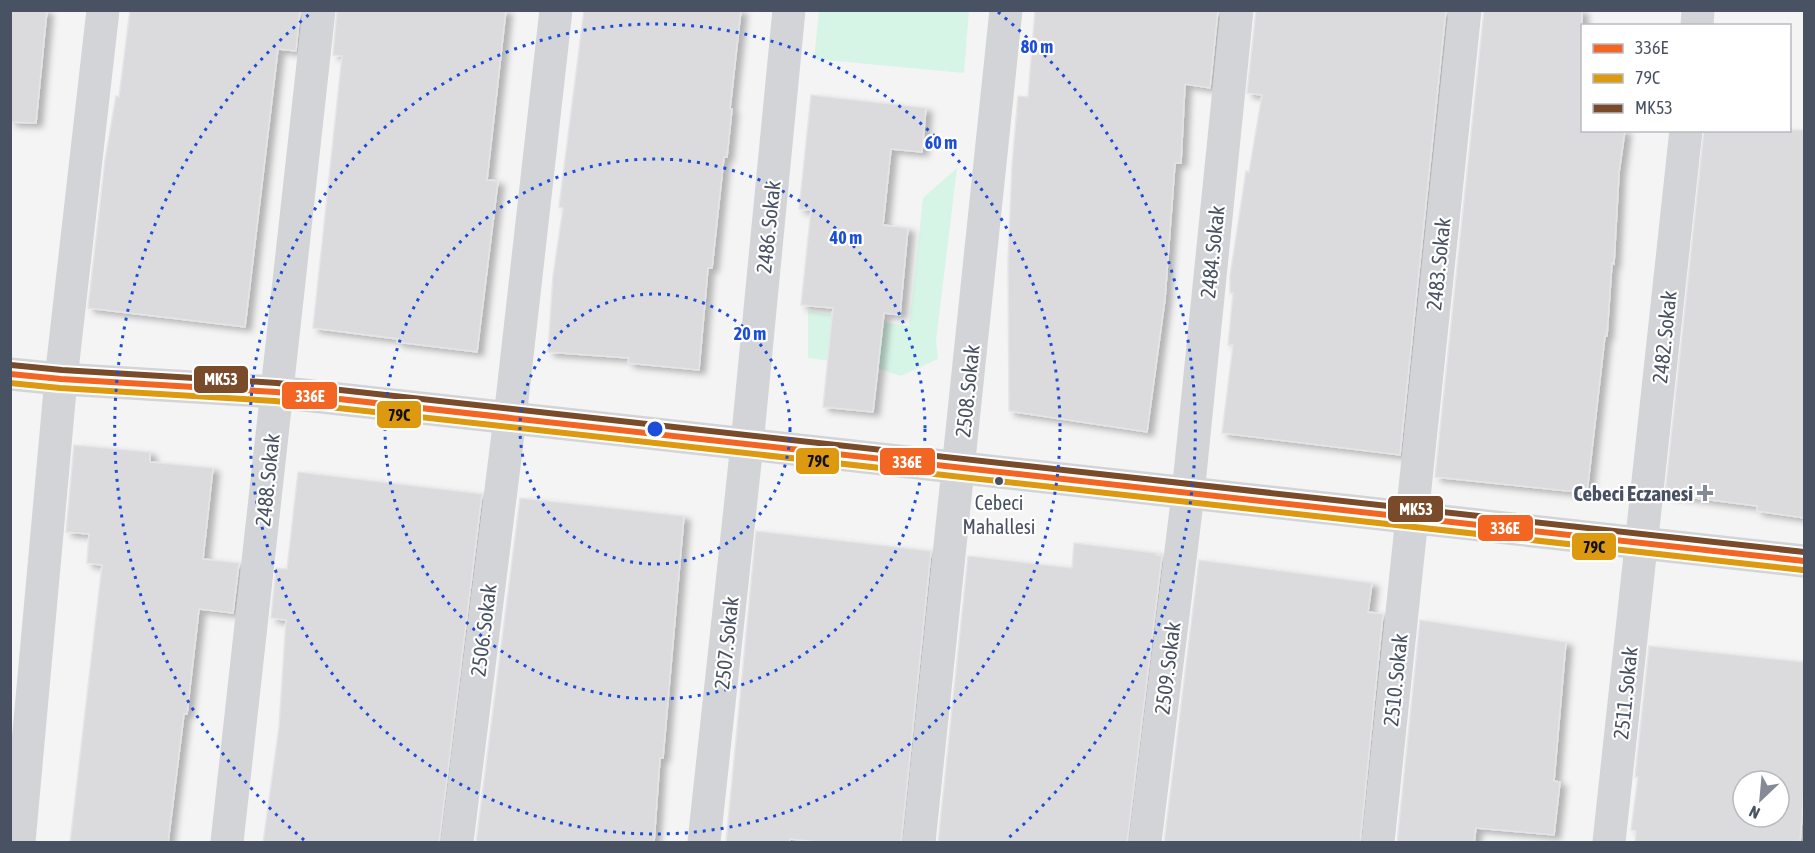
<svg xmlns="http://www.w3.org/2000/svg" width="1815" height="853" font-family="'Asap Condensed',sans-serif">
<style>
.green{fill:#d7f5e7}
.building{fill:#dbdbde;stroke:#e5e5e7;stroke-width:1.5;fill-rule:evenodd;filter:url(#shadow)}
.lines{fill:none;stroke-linecap:round;stroke-linejoin:round}
.street{stroke:#d2d4d7;stroke-width:33}
.secondary{stroke:#d2d4d8;stroke-width:33}
.bus-1-casing{stroke:#fff;stroke-width:10}
.bus-2-casing{stroke:#fff;stroke-width:10}
.bus-3-casing{stroke:#fff;stroke-width:10}
.bus-1{stroke:#f26522;stroke-width:6}
.bus-2{stroke:#dd990f;stroke-width:6}
.bus-3{stroke:#7a4b2a;stroke-width:6}
.ring{fill:none;stroke:#1d4ed8;stroke-width:3;stroke-dasharray:3 6}
.bus-dot{fill:#485263;stroke:#fff;stroke-width:2}
.poi-dot{fill:#848b96;stroke:#fff;stroke-width:2}
.labels{text-anchor:middle;dominant-baseline:central;stroke-width:4.5;stroke-linejoin:round;paint-order:stroke}
.bus-label{font-size:20px;fill:#485263;stroke:#fff}
.street-label{font-size:21px;fill:#485263;stroke:#fff}
.poi-label{font-size:21px;font-weight:bold;fill:#485263;stroke:#fff;text-anchor:end}
.centre{fill:#1d4ed8;stroke:#fff;stroke-width:3}
.ring-label{font-size:18px;text-anchor:middle;font-weight:bold;fill:#1d4ed8;stroke:#fff;stroke-width:4.5;stroke-linejoin:round;paint-order:stroke}
.line-badge{stroke:#fff;stroke-width:2}
.badge-label{font-size:16px;text-anchor:middle;font-weight:bold;fill:#fff}
.pale-badge-label{font-size:16px;text-anchor:middle;font-weight:bold;fill:#111}
</style>
<defs>
<filter id="shadow"><feDropShadow dx="6" dy="4" stdDeviation="3" flood-color="#0004"/></filter>
</defs>
<rect width="100%" height="100%" fill="#f4f4f4"/>
<g class="green">
<polygon points="819,11 969,11 964,73 814,59"/>
<polygon points="957,168 936,341 938,359 901,376 870,366 808,358 808,311 909,326 923,198"/>
</g>
<g class="building">
<polygon points="10,10 47,10 36,123 10,122"/>
<polygon points="130,10 300,10 296,51 278,49 245,327 88,308 105,160 116,96 119,97"/>
<polygon points="337,10 506,10 487,180 498,181 477,352 397,342 398,339 313,328 342,56 333,55"/>
<polygon points="584,10 741,10 730,109 732,109 727,157 724,157 712,268 708,268 699,370 628,363 629,358 548,352 553,276 563,208 559,207"/>
<polygon points="1035,10 1218,10 1210,88 1185,84 1181,163 1175,163 1165,299 1147,432 1009,411 1008,262 1012,166 1018,96 1028,97"/>
<polygon points="1256,10 1446,10 1400,455 1222,433 1233,345 1228,345 1233,293 1230,293 1230,276 1246,171 1249,172 1262,95 1247,93"/>
<polygon points="1484,10 1582,10 1582,130 1625,130 1619,173 1614,264 1612,263 1607,336 1605,336 1587,493 1435,477"/>
<polygon points="811,95 926,108 922,152 891,149 883,225 908,228 900,315 884,313 873,412 823,407 833,308 801,305 811,210 799,209"/>
<polygon points="1704,130 1804,130 1804,518 1757,511 1757,506 1665,494"/>
<polygon points="74,445 150,452 150,462 213,468 203,559 239,563 233,613 199,609 187,714 184,714 168,843 70,843 102,565 87,563 89,534 66,532"/>
<polygon points="298,472 482,494 439,843 263,843 279,727 286,620 271,618 276,568 287,569"/>
<polygon points="520,498 684,516 663,758 660,758 654,843 476,843"/>
<polygon points="756,531 931,551 901,843 828,843 790,839 790,843 726,843"/>
<polygon points="1074,543 1156,553 1156,555 1162,556 1127,843 938,843 968,556 1072,568"/>
<polygon points="1199,560 1372,583 1368,612 1383,614 1360,843 1164,843"/>
<polygon points="1420,620 1566,642 1554,781 1560,782 1554,835 1476,828 1474,843 1397,843"/>
<path d="M1649 646 1804 662V788L1800 843H1635L1636 831 1631 830 1638 777H1635ZM1743 781H1779V817H1743Z"/>
</g>
<g class="lines">
<g class="street">
<polyline points="1697,26 1698,10"/>
<polyline points="19,842 61,379 103,10"/>
<polyline points="227,842 319,10"/>
<polyline points="457,842 510,418 556,10"/>
<polyline points="704,842 747,444 789,10"/>
<polyline points="919,842 1006,10"/>
<polyline points="1145,842 1188,494 1237,10"/>
<polyline points="1378,842 1465,10"/>
<polyline points="1609,842 1686,130"/>
</g>
<polyline class="secondary" points="10,374 61,379 276,392 1804,561"/>
<g class="bus-1-casing">
<polyline id="bus-1" points="10,374 61,379 276,392 1804,561"/>
</g>
<g class="bus-2-casing">
<polyline id="bus-2" points="10,383 60,388 275,401 1803,570"/>
</g>
<g class="bus-3-casing">
<polyline id="bus-3" points="11,365 62,370 277,383 1804,552"/>
</g>
<use href="#bus-1" class="bus-1"/>
<use href="#bus-2" class="bus-2"/>
<use href="#bus-3" class="bus-3"/>
</g>
<g class="ring">
<circle cx="655" cy="429" r="135"/>
<circle cx="655" cy="429" r="270"/>
<circle cx="655" cy="429" r="405"/>
<path d="M304 840A540 540 0 0 1 312 12M998 12A540 540 0 0 1 1006 840"/>
</g>
<circle class="bus-dot" cx="999" cy="481" r="5"/>
<path class="poi-dot" d="M1702 484h6v6h6v6h-6v6h-6v-6h-6v-6h6z"/>
<g class="labels">
<g class="bus-label">
<text x="999" y="502">Cebeci<tspan x="999" dy="24">Mahallesi</tspan></text>
</g>
<g class="street-label">
<text transform="translate(768 227) rotate(-84)">2486. Sokak</text>
<text transform="translate(1212 252) rotate(-84)">2484. Sokak</text>
<text transform="translate(1438 264) rotate(-84)">2483. Sokak</text>
<text transform="translate(1664 337) rotate(-84)">2482. Sokak</text>
<text transform="translate(967 391) rotate(-84)">2508. Sokak</text>
<text transform="translate(267 480) rotate(-84)">2488. Sokak</text>
<text transform="translate(483 630) rotate(-83)">2506. Sokak</text>
<text transform="translate(726 643) rotate(-84)">2507. Sokak</text>
<text transform="translate(1167 668) rotate(-83)">2509. Sokak</text>
<text transform="translate(1395 680) rotate(-84)">2510. Sokak</text>
<text transform="translate(1625 693) rotate(-84)">2511. Sokak</text>
</g>
<g class="poi-label">
<text x="1693" y="493">Cebeci Eczanesi</text>
</g>
</g>
<circle cx="655" cy="429" r="9" class="centre"/>
<g class="ring-label">
<text x="1037" y="53">80 m</text>
<text x="941" y="149">60 m</text>
<text x="846" y="244">40 m</text>
<text x="750" y="340">20 m</text>
</g>
<g class="line-badge">
<rect x="193" y="365" width="56" height="29" rx="6" fill="#7a4b2a"/>
<rect x="281" y="381" width="57" height="29" rx="6" fill="#f26522"/>
<rect x="376" y="400" width="46" height="29" rx="6" fill="#dd990f"/>
<rect x="795" y="447" width="45" height="28" rx="6" fill="#dd990f"/>
<rect x="879" y="447" width="57" height="29" rx="6" fill="#f26522"/>
<rect x="1387" y="495" width="57" height="28" rx="6" fill="#7a4b2a"/>
<rect x="1477" y="514" width="57" height="28" rx="6" fill="#f26522"/>
<rect x="1571" y="532" width="46" height="29" rx="6" fill="#dd990f"/>
</g>
<g class="badge-label">
<text x="221" y="385">MK53</text>
<text x="310" y="402">336E</text>
<text x="907" y="468">336E</text>
<text x="1416" y="515">MK53</text>
<text x="1505" y="534">336E</text>
</g>
<g class="pale-badge-label">
<text x="399" y="421">79C</text>
<text x="818" y="467">79C</text>
<text x="1594" y="553">79C</text>
</g>
<rect width="1815" height="853" fill="none" stroke="#485263" stroke-width="24"/>
<rect x="1581" y="24" width="210" height="108" fill="#ffffff" stroke="#b6bac1" stroke-width="1.5"/>
<rect x="1593" y="44" width="30" height="9" fill="#f26522" stroke="#b6bac1" stroke-width="1.5"/>
<text x="1635" y="54" font-size="18" fill="#485263">336E</text>
<rect x="1593" y="74" width="30" height="9" fill="#dd990f" stroke="#b6bac1" stroke-width="1.5"/>
<text x="1635" y="84" font-size="18" fill="#485263">79C</text>
<rect x="1593" y="104" width="30" height="9" fill="#7a4b2a" stroke="#b6bac1" stroke-width="1.5"/>
<text x="1635" y="114" font-size="18" fill="#485263">MK53</text>
<g transform="translate(1761 799) rotate(206)"><circle r="28" fill="#ffffff" stroke="#b6bac1" stroke-width="1.5"/>
<path d="M0-4.5L10 22L0 15L-10 22Z" fill="#848b96"/>
<text y="-9" font-size="16" font-weight="bold" text-anchor="middle" fill="#485263">N</text>
</g>
</svg>
